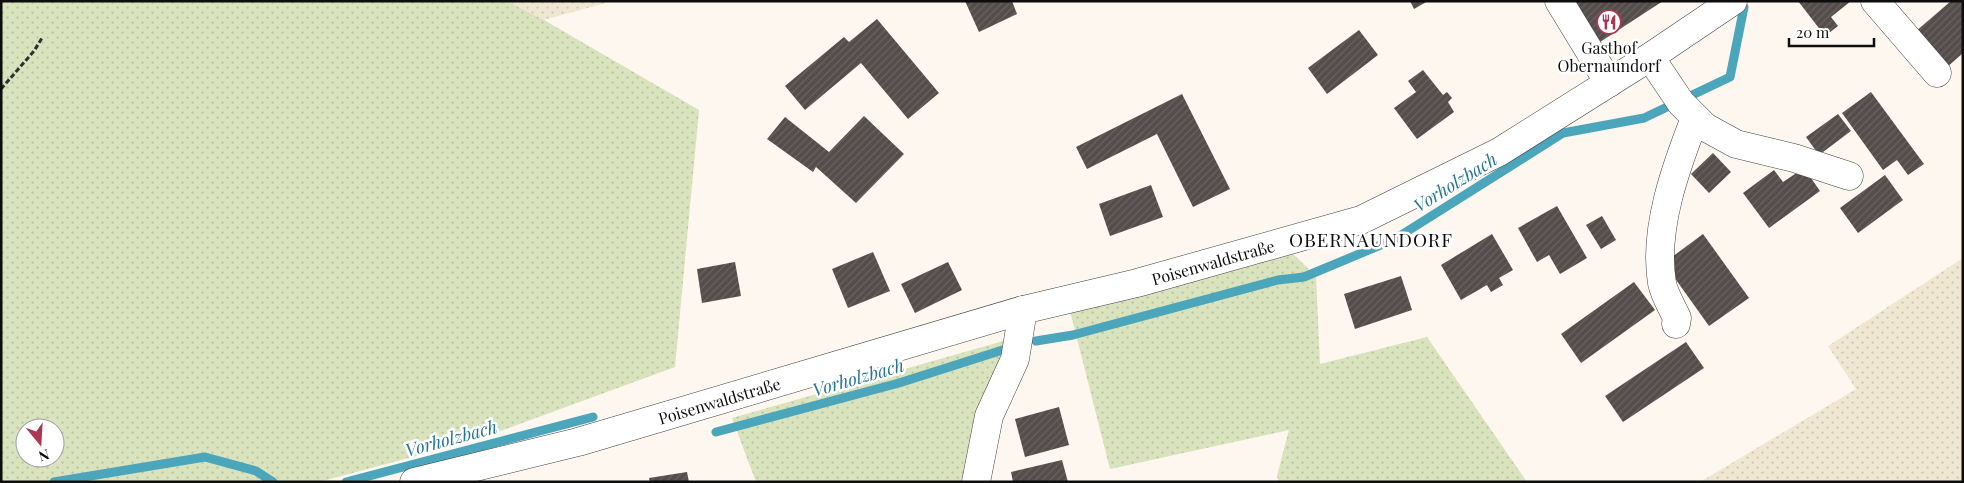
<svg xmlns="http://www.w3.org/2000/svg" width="1964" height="483" font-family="'Playfair Display',serif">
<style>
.farmland{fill:url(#farmland-dots)}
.grass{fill:url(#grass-dots);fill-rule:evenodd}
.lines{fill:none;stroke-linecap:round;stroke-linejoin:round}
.stream{stroke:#4ba5bb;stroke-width:9}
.building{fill:url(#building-hatch)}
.minor-casing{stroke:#404040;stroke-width:29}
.path{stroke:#2f2f2f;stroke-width:3;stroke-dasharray:5 2.5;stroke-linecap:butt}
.minor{stroke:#fff;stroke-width:28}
.labels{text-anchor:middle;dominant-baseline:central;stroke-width:5;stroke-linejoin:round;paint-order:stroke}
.poi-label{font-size:16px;fill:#0d0d0d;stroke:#fff}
.street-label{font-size:16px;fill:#0d0d0d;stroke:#fff}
.water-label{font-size:18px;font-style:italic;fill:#27768e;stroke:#fff}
.quarter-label{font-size:19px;letter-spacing:1px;fill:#0d0d0d;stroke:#fff}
</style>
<defs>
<pattern id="farmland-dots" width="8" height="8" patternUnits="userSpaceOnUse" patternTransform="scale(1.25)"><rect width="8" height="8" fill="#f0e7d2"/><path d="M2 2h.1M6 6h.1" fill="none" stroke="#cdc5b3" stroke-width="1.8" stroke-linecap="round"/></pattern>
<pattern id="grass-dots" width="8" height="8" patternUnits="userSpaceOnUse" patternTransform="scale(1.25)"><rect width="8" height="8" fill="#d9e3bd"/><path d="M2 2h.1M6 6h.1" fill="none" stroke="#b9c2a1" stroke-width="1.8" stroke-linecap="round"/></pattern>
<pattern id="building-hatch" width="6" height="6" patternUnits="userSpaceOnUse" patternTransform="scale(1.25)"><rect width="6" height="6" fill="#544d4b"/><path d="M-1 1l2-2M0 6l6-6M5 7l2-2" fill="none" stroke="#686260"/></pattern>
</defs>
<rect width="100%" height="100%" fill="#fdf7ef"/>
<g class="farmland">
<polygon points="507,1 613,1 544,20"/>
<polygon points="1963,258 1963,482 1700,482 1856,389 1828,346"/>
</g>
<g class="grass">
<path d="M1 1H507L544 20 699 110 675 367 476 440 319 482H1ZM25 428H55V458H25Z"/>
<polygon points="1292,253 1316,276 1320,364 1427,337 1527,482 1279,482 1277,476 1289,430 1110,469 1070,311"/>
<polygon points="1007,340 971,462 962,482 756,482 732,418"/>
</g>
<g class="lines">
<g class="stream">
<polyline points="1036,341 1073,335 1278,280 1304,277 1395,239 1563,133 1644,118 1730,77 1744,7"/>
<polyline points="716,432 899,383 1009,348"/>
<polyline points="54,482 205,457 256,471 273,482"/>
<polyline points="346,482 593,417"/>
</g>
</g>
<g class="building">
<polygon points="965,1 1012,1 1017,14 979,32"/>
<polygon points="1410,1 1428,1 1414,9"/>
<polygon points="1574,1 1663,1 1600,42"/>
<polygon points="1798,1 1851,1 1831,17 1838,26 1825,36"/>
<polygon points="1951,1 1963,1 1963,53 1946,68 1915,32"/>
<polygon points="877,19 939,93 908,119 861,63 805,110 785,86 844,37 849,42"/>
<polygon points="1359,30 1378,55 1327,94 1308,68"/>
<polygon points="1423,70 1443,95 1447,92 1452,98 1448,102 1454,112 1417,139 1394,108 1416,92 1408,81"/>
<polygon points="1871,92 1924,164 1908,175 1897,160 1883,170 1842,113"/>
<polygon points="1182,94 1230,189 1193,207 1157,134 1087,169 1076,147"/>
<polygon points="1838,114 1851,131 1819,155 1806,137"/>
<polygon points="864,116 904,154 856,203 816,167 813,172 767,139 785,117 829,152"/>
<polygon points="1713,153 1731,172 1709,193 1691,174"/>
<polygon points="1804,168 1820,191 1769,228 1743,193 1774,170 1783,182"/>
<polygon points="1885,175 1903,200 1858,233 1840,208"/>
<polygon points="1151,185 1163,217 1110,236 1099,204"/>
<polygon points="1557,206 1587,258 1560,274 1549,255 1537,262 1518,228"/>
<polygon points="1602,216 1616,240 1601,249 1586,225"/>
<polygon points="1492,234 1513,270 1499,278 1503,285 1491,292 1487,285 1461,300 1441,265"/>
<polygon points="1703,234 1749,298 1709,326 1664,263"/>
<polygon points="873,252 890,291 848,308 832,269"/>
<polygon points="735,262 741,296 702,303 697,269"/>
<polygon points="948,262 962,290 915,313 901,284"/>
<polygon points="1401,276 1412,310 1355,329 1344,294"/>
<polygon points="1634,282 1655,310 1581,363 1561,334"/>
<polygon points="1686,342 1704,368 1623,422 1605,396"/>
<polygon points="1059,407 1069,445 1025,457 1015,419"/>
<polygon points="1062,460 1068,482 1013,482 1011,472"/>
<polygon points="687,472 689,482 650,482 649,478"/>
</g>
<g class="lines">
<g class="minor-casing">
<g id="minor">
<polyline points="1559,1 1609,83"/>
<polyline points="1875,1 1937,73"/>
<polyline points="1650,57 1681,103 1705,127 1736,144 1794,158 1849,176"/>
<path d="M1676 324 1677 318C1672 307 1664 294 1662 283 1653 229 1676 167 1695 118"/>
<path id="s1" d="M414 482 578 442 1023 310 1137 283 1361 220 1499 152 1650 57 1733 1"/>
<polyline points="976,482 989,416 1015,359 1023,310"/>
</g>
</g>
<polyline class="path" points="1,89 34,51 42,38"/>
<use href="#minor" class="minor"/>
</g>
<defs>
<g id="restaurant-ring" transform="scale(1.25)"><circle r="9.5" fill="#fff" stroke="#ab3754" stroke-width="1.5"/><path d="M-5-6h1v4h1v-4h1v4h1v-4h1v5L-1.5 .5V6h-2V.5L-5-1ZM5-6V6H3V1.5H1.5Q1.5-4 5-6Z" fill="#ab3754"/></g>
</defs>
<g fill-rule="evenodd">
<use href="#restaurant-ring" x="1609" y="22"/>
</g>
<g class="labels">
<g class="poi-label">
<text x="1609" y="47">Gasthof<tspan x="1609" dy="18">Obernaundorf</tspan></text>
</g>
<g class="street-label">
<text stroke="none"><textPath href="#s1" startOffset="829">Poisenwaldstraße</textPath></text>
<text stroke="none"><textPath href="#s1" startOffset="316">Poisenwaldstraße</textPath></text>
</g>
<g class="water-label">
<text transform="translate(1455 182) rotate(-32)">Vorholzbach</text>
<text transform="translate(858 377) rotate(-16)">Vorholzbach</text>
<text transform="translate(451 438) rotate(-15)">Vorholzbach</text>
</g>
<g class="quarter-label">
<text x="1371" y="239">OBERNAUNDORF</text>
</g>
</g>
<rect width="1964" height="483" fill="none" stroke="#0d0d0d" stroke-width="5"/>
<g transform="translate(40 443) rotate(162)"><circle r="24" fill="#ffffff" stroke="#9e9e9e"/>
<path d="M0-4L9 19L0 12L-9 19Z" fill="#ab3754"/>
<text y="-8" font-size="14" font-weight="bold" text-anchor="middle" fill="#0d0d0d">N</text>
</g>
<path d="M1789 38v8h85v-8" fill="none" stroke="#0d0d0d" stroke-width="2.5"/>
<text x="1796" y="38" font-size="15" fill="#0d0d0d" stroke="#ffffff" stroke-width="4" paint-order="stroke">20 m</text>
</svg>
